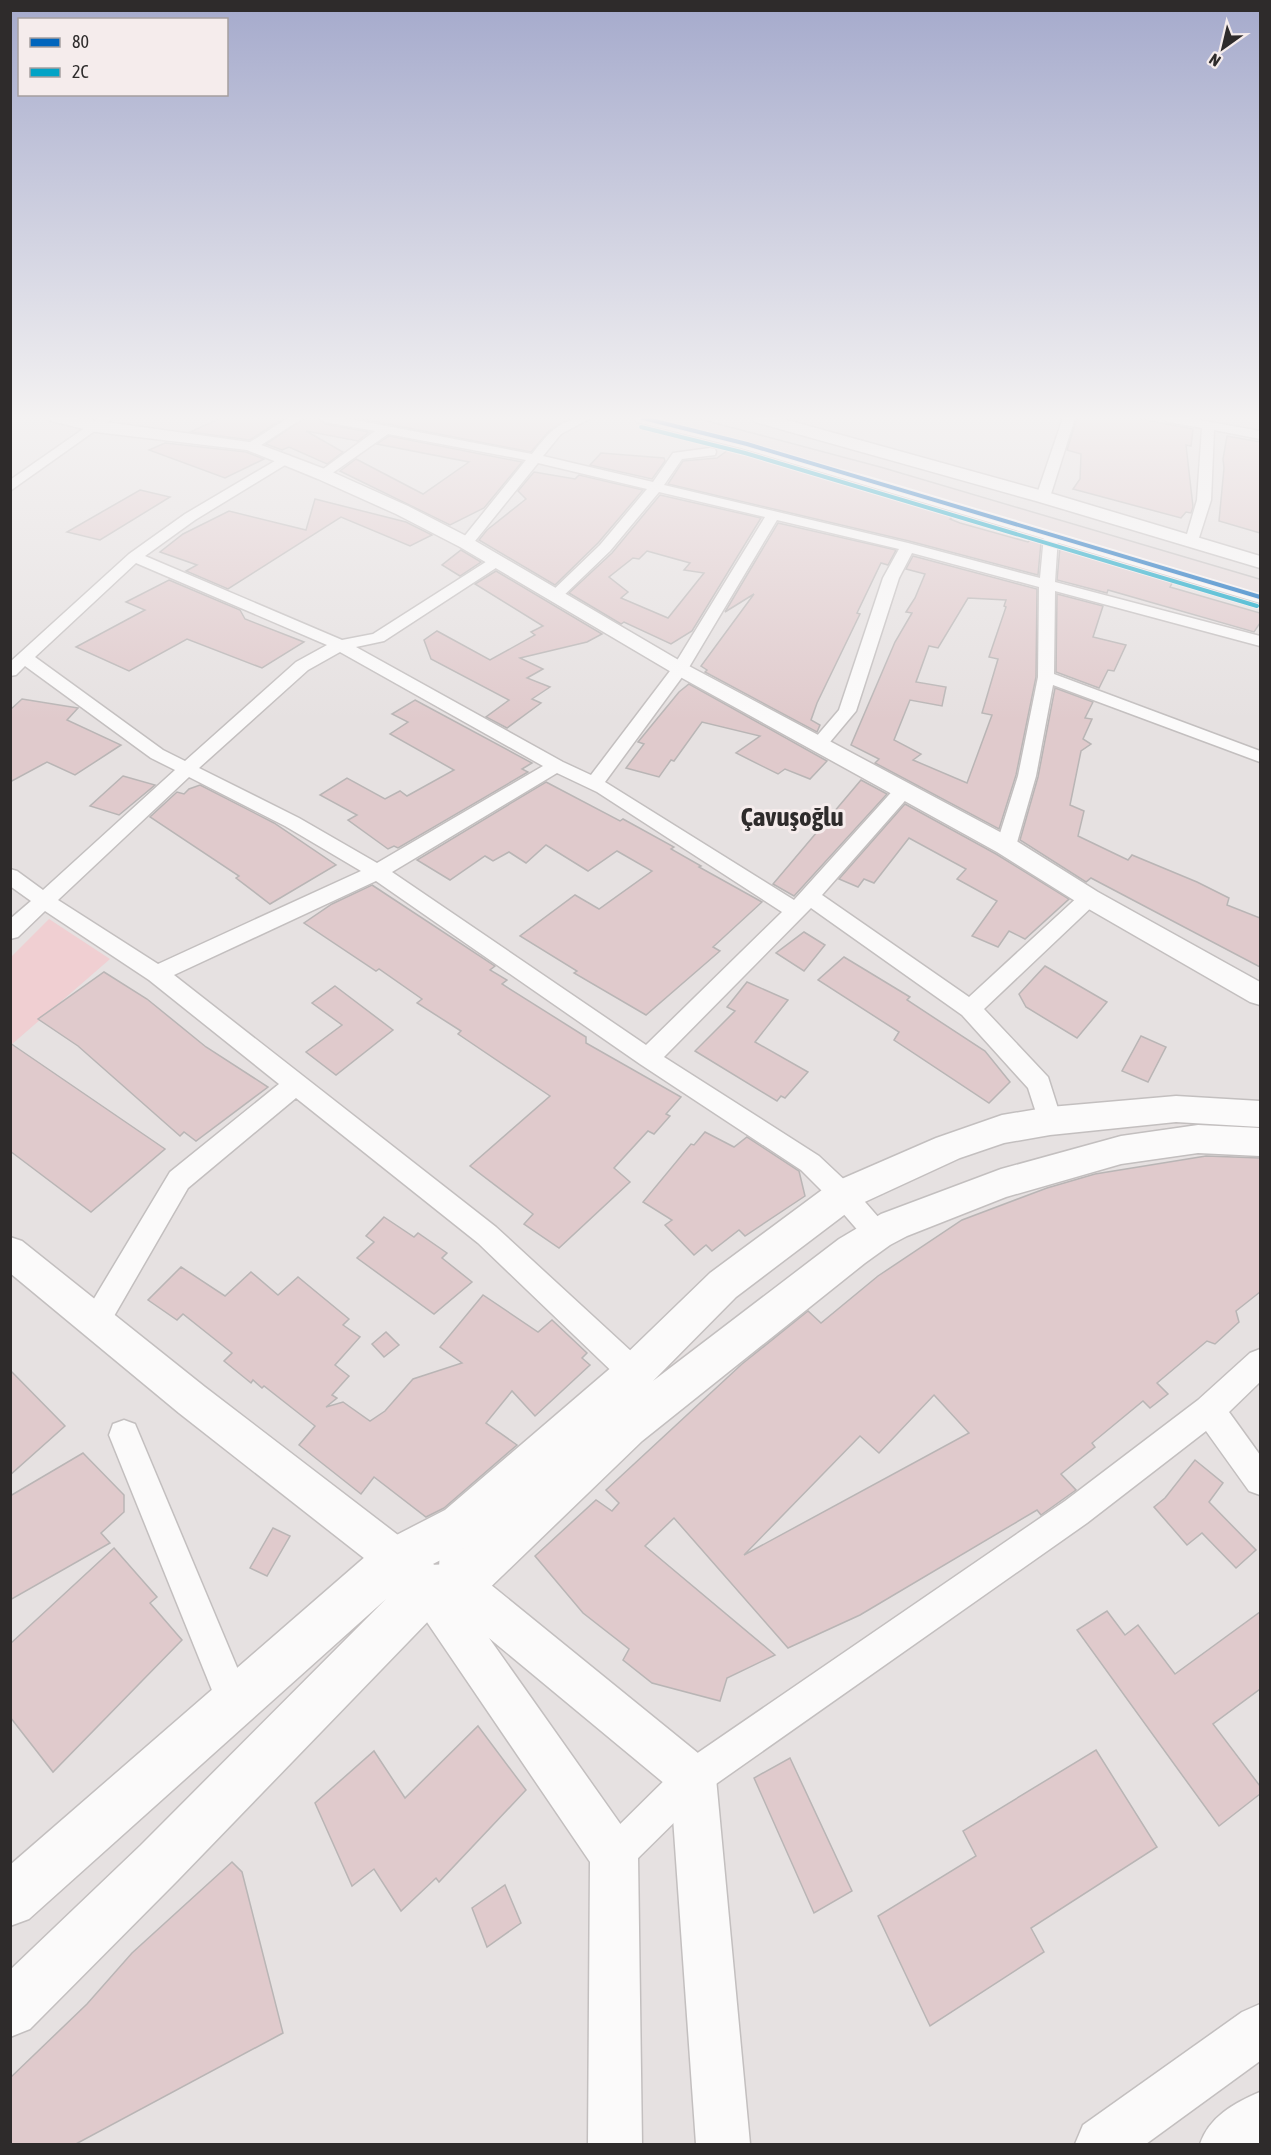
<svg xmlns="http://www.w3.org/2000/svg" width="1271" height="2155" font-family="'Asap Condensed',sans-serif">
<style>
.green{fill:#f0cfd2}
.building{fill:#e0cacc;stroke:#b9b5b5;stroke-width:1.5;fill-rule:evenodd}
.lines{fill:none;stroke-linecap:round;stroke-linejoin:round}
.minor-casing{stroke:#c3bfbf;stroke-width:3}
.tertiary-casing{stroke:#c3bfbf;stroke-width:3}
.secondary-casing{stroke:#c3bfbf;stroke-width:3}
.trunk-casing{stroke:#c1bebe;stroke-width:3}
.minor{fill:#fbfafa;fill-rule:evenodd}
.tertiary{fill:#fbfafa;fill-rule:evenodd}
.secondary{fill:#fbfafa;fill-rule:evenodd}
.trunk{fill:#e6dadb;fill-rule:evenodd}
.bus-1-casing{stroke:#f5ecec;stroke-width:6}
.bus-2-casing{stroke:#f5ecec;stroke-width:6}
.bus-1{stroke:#0065bd;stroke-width:4}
.bus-2{stroke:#02a3c6;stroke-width:4}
.labels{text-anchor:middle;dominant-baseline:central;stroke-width:6;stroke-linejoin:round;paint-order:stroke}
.district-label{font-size:27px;font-weight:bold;fill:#2e2b2b;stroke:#f5ecec}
</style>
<rect width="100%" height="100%" fill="#e6e1e1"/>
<polygon class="green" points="49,919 110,959 11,1045 10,958"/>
<g class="building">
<polygon points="221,418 284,418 250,440 190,432"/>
<polygon points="305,418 317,418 325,424 369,432 358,441 306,431 343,452 327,464 289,447 282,450 266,444"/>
<polygon points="357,418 571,418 549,431 531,452"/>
<polygon points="1077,418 1135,418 1193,429 1191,446 1186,445 1193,507 1191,513 1186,512 1181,518 1073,489 1080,479 1081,454 1067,450"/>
<polygon points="389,436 522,462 484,508 450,525 340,471 356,459 423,494 469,462 377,444"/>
<polygon points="1227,436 1260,442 1260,533 1219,521 1224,468 1223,459"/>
<polygon points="165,443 246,452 264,459 225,478 149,450"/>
<polygon points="731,448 773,460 770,462 956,515 950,519 960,523 1028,542 1031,539 1041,542 1038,575 909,541 668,484 683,461 717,458"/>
<polygon points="601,453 664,458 665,461 652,479 590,465"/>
<polygon points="534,472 575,479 579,475 643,490 598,543 555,585 479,540 487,530 526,499 518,491"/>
<polygon points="140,490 170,497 100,540 67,532"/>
<path d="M660 495 761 518 692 631 671 644 624 622 621 624 569 593 612 553ZM647 551 690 563 684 570 704 573 668 618 621 598 628 592 609 577 633 558 639 559Z"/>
<polygon points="315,499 406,522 432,535 410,546 341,517 228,589 186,571 197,565 160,552 183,534 229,511 306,530"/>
<polygon points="778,523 896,550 888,565 881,563 857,613 860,614 817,703 811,720 820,725 817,732 705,672 707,670 701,666 754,594 725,612"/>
<polygon points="1060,547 1174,580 1170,587 1260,613 1260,623 1254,632 1108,590 1107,593 1057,580"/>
<polygon points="461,550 481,562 460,576 442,565"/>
<path d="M913 556 1037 589 1036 677 1016 775 999 829 875 763 879 759 851 745 895 642 912 613 906 612 915 598 925 574 906 569ZM968 598 1006 600 1004 606 1006 607 989 657 998 659 982 713 992 715 967 783 913 760 921 754 894 740 910 700 942 706 946 687 916 682 929 646 938 648Z"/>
<polygon points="496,571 602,634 587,642 520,658 543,669 527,678 550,687 532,699 541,703 507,728 486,717 509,700 431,659 424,640 437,631 490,660 535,635 531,632 543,626 475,584"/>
<polygon points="169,580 240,610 245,619 304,642 262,668 187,639 129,671 76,647 145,610 126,602"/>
<polygon points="1057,594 1103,606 1093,637 1126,645 1114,671 1108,670 1099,688 1056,672"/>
<polygon points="689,684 827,761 810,779 785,769 778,774 736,753 760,736 702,722 674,761 671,760 659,777 626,768 644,744 638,742 679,692"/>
<polygon points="1055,688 1093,702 1085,718 1092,719 1083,739 1091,744 1081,751 1070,805 1084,811 1078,836 1128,860 1132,855 1197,882 1229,898 1227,905 1260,918 1260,967 1091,878 1086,882 1020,840 1038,777"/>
<polygon points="22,699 78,708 67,720 121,745 75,775 47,762 10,782 10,710"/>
<polygon points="415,700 532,763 522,769 528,772 398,848 394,846 388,849 348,820 357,815 320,795 347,778 385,799 400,791 407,796 454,770 390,734 408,722 392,714"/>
<polygon points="123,776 155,785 119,815 90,806"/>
<polygon points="861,780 887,794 794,896 773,884"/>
<polygon points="546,782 620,821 623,819 674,847 671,849 701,866 699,867 762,902 713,947 720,951 646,1015 574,973 577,971 520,936 575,895 599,909 652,871 617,851 588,871 546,845 526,863 509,852 493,861 485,856 450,880 417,860"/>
<polygon points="200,785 274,823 336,865 270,904 236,878 239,876 150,817 177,792 184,794 189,789"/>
<polygon points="905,804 996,854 1069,899 1025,939 1009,931 998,947 972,936 997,901 957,879 966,869 909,838 874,883 864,879 858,887 839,879"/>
<polygon points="372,885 495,966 490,970 507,980 502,984 586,1037 586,1043 681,1097 666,1114 670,1116 654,1134 648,1131 614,1168 630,1182 559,1248 524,1224 533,1214 470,1166 550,1096 458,1034 461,1031 417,1003 422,999 379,969 376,971 304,923 332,904"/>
<polygon points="804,932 825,945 804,971 776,953"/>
<polygon points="844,957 910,997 907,1000 985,1051 1010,1082 989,1103 894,1040 899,1032 818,980"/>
<polygon points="1045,966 1107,1002 1077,1038 1026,1007 1019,994"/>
<polygon points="104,972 147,999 206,1047 268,1087 196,1141 184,1132 180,1136 78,1046 38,1019"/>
<polygon points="747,982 788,1000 755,1042 808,1072 785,1098 781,1096 777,1101 695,1051 735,1011 727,1007"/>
<polygon points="335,986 393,1030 336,1075 306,1052 342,1025 312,1003"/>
<polygon points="1141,1036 1166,1047 1148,1082 1122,1071"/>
<polygon points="10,1043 165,1149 91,1212 10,1151"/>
<polygon points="705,1132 734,1147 747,1137 799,1171 805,1196 745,1236 739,1230 712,1251 706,1245 694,1255 665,1225 672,1220 643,1202 691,1144 694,1145"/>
<path d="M1206 1156 1260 1158V1292L1236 1311 1239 1322 1215 1344 1207 1341 1157 1383 1168 1394 1150 1408 1143 1401 1092 1443 1095 1447 1061 1474 1076 1490 1041 1515 1037 1510 860 1615 788 1648 674 1518 645 1546 775 1655 727 1678 720 1701 652 1683 623 1660 629 1649 583 1613 535 1556 596 1500 612 1511 619 1503 606 1490 742 1364 808 1311 821 1323 878 1276 962 1220 1047 1188 1095 1174ZM934 1395 969 1433 744 1555 860 1436 879 1453Z"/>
<polygon points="384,1217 414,1237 418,1233 447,1253 442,1258 472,1282 434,1314 357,1258 374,1242 366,1236"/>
<polygon points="181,1267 225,1296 251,1272 278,1295 298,1277 349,1319 343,1325 360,1337 335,1365 349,1376 332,1395 337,1398 326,1407 343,1402 370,1421 385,1411 413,1379 462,1363 440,1347 483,1295 538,1332 552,1320 587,1353 582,1358 590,1365 535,1416 512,1391 486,1423 517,1445 444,1508 426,1517 374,1477 361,1494 299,1445 315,1426 264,1386 262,1388 253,1380 251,1383 224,1361 232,1353 183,1314 177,1320 148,1300"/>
<polygon points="386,1332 399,1345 384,1357 372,1344"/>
<polygon points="10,1370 65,1426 10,1475"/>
<polygon points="83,1453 124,1495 124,1512 101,1533 110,1543 10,1600 10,1496"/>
<polygon points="1195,1460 1223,1483 1209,1502 1256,1550 1236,1568 1202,1533 1187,1545 1154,1507 1165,1498"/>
<polygon points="273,1528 290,1536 267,1576 250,1568"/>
<polygon points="114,1548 157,1597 150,1603 182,1640 53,1772 10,1717 10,1644"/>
<polygon points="1107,1611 1125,1635 1138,1625 1175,1674 1260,1612 1260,1689 1213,1724 1260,1786 1260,1794 1219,1826 1077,1630"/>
<polygon points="478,1726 526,1790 439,1882 436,1878 401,1911 374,1869 352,1886 315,1803 374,1751 405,1798"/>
<polygon points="1096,1750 1157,1847 1031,1928 1044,1952 930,2026 878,1916 976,1856 963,1831"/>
<polygon points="790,1758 852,1891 814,1913 754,1778"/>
<polygon points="232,1862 242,1872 283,2033 74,2145 10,2145 10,2078 87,2004 132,1953"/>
<polygon points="505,1885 521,1923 487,1947 472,1908"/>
</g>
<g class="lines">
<g class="minor-casing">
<g id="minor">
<polygon points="99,418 113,418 10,491 10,480"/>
<polygon points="288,418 303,418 255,449 245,449 244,446"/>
<path d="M319 418H345L532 454C550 431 560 418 591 418L561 434 543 456 653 482 673 453 710 448 715 449 716 452 715 455 682 459 664 485 908 543 1040 578 1044 536 1051 532 1056 533 1058 536 1055 582 1260 636V646L1055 591 1054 674 1260 751V762L1053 685 1036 776 1016 846 1013 851 1006 852 999 851 996 846 1018 776 1038 677 1039 587 912 553 899 578 856 711 825 748H813L810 744 839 710 883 578 899 549 777 520 688 669 605 782 794 900 897 786H911L913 790 911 794 822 895 969 997 1082 893 1089 891 1096 893 1099 898 1096 903 984 1009 1048 1077 1062 1121 1059 1128 1050 1131 1041 1128 1028 1088 962 1015 811 908 664 1057 819 1156 852 1187 886 1226 890 1234 886 1242 877 1246 868 1242 834 1203 801 1170 640 1064 376 881 174 975 496 1227 644 1363 649 1373 644 1383 634 1387 624 1383 478 1243 296 1098 188 1188 106 1330 96 1334 86 1330 82 1321 86 1312 170 1172 279 1084 149 980 45 911 18 937 10 939V919L31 901 10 886V869L17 871 43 890 175 770 151 758 25 666 16 675 10 676V662L129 554 185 514 285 455 290 456 291 459 290 462 195 520 145 556 342 640 373 634 492 558H502L504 561 502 564 384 641 356 647 563 762 591 775 673 667 765 517 659 492 610 551 559 600 554 602 546 597 549 594 600 545 647 489 538 463 471 546 466 547 459 543 526 460 388 434 324 479 317 475 319 472 375 431 325 422ZM136 563 327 645 296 662 185 761 163 750 35 657ZM340 652 543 766 377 863 299 818 199 768 308 670ZM557 773 597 792 782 912 646 1045 392 872ZM189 777 285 826 361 871 158 964 58 900Z"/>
<polygon points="1063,418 1075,418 1050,497 1043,501 1038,500 1036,497"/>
<polygon points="1162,418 1188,418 1260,431 1260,439 1214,430 1211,500 1197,544 1187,544 1185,541 1197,500 1202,428 1168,422"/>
<polygon points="1260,1349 1260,1382 1229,1412 1260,1455 1260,1495 1249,1491 1206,1431 1087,1523 706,1791 627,1869 614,1875 601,1869 595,1856 601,1843 680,1765 1065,1501 1198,1400 1250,1353"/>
<polygon points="124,1420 135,1424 252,1703 246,1715 234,1721 222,1715 109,1435 113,1424"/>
</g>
</g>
<g class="tertiary-casing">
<g id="tertiary">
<polygon points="48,418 77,418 256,443 330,471 408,506 472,539 687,665 1015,840 1098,892 1260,982 1260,1005 1250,1002 1080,904 997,852 673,673 460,547 396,514 318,479 247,450 96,432 51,421"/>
<polygon points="10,1237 22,1241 205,1387 411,1545 439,1569 441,1526 447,1512 461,1506 475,1512 481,1526 480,1576 709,1762 716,1778 750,2144 696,2144 671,1789 489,1638 631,1839 638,1856 642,2144 588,2144 590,1862 414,1603 383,1573 179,1413 10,1273"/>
<polygon points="1260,2004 1260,2061 1146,2144 1075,2144 1083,2125 1242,2012"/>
<path d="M1260 2092V2144H1200C1209 2117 1234 2103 1260 2092Z"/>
</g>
</g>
<g class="secondary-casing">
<g id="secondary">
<polygon points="635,418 664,418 753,440 1260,590 1260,603 741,448 637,422"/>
<polygon points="753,418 780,418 1050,493 1260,556 1260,568 1036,501 755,422"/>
<path d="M1176 1096 1260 1101V1127L1176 1122 1050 1135 1004 1143 960 1158 856 1206 736 1297 653 1381 839 1239 881 1214 1001 1169 1121 1136 1198 1125 1260 1128V1156L1198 1153 1121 1164 1006 1197 907 1236 890 1245 865 1263 642 1441 475 1602 459 1609 439 1610 177 1881 30 2029 10 2037V1970L141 1845 386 1599 29 1919 10 1926V1865L381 1543 445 1510 620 1360 710 1273 830 1184 936 1138 1002 1115 1050 1107ZM470 1545 449 1564 431 1565Z"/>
</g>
</g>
<g class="trunk-casing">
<polygon id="trunk" points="663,418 693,418 881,468 1260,580 1260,593 869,476 665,422"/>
</g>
<use href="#minor" class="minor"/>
<use href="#tertiary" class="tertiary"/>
<use href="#secondary" class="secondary"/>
<use href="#trunk" class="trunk"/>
<g class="bus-1-casing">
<polyline id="bus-1" points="643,418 747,444 1260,597"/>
</g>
<g class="bus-2-casing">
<polyline id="bus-2" points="641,427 745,453 1257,606"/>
</g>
<use href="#bus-1" class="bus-1"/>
<use href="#bus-2" class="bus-2"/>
</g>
<linearGradient id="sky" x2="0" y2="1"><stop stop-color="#a5aacc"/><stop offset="0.58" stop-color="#f4f2f2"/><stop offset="1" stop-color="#f4f2f2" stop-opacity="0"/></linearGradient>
<rect width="1271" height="720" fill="url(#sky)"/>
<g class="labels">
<g class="district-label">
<text x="792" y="816">Çavuşoğlu</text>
</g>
</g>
<rect width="1271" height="2155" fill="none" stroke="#2e2b2b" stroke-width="24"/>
<rect x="18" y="18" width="210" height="78" fill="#f5ecec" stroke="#a59f9f" stroke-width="1.5"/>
<rect x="30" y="38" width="30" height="9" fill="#0065bd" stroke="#a59f9f" stroke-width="1.5"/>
<text x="72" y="48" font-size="18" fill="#2e2b2b">80</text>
<rect x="30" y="68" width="30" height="9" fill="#02a3c6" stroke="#a59f9f" stroke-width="1.5"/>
<text x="72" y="78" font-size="18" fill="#2e2b2b">2C</text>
<g transform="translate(1223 48) rotate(214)" stroke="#f5ecec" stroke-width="4.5" paint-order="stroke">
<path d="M0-4.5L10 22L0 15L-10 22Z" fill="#2e2b2b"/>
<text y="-9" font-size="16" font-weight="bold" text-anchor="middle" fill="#2e2b2b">N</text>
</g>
</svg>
